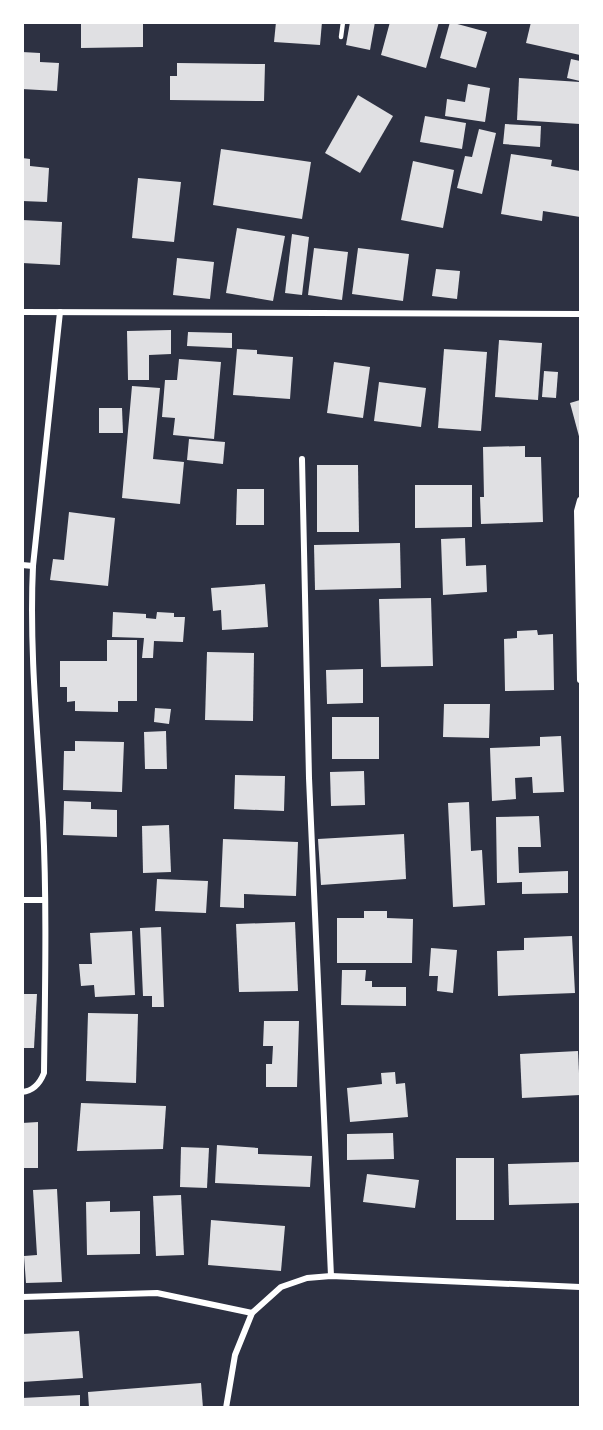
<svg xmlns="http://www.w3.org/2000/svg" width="603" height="1430" font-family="'DejaVu Sans',sans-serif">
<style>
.building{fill:#e0e0e3}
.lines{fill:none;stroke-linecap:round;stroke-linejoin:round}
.service{stroke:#fff;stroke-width:4.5}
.minor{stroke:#fff;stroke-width:6}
</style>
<rect width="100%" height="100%" fill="#2d3142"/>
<g class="building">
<polygon points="81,22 143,22 143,47 81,48"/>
<polygon points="276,22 322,22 320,45 274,42"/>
<polygon points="350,22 375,22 370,50 346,45"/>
<polygon points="390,22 439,22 426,68 381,55"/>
<polygon points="450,22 487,32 476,68 440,58"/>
<polygon points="531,22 580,22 580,55 526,43"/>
<polygon points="22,52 40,53 40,62 59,63 57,91 22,89"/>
<polygon points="571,59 580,61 580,81 567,78"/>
<polygon points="177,63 265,64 264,101 170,100 170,76 177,76"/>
<polygon points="519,78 580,82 580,124 517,120"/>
<polygon points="468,84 490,88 485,122 445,116 447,99 465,102"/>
<polygon points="358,95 393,116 360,173 325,153"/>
<polygon points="425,116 466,123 462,149 420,142"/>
<polygon points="505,124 541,126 540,147 503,144"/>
<polygon points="479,129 496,133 482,194 457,188 465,156 472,157"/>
<polygon points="221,149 311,162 302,219 213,205"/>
<polygon points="511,154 552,160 551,166 580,171 580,217 543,211 542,221 501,214"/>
<polygon points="22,158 30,159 30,166 49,168 47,202 22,201"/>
<polygon points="413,161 454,170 443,228 401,220"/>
<polygon points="138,178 181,182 174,242 132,238"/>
<polygon points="22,220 62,222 60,265 22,263"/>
<polygon points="237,228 285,236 273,301 226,293"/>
<polygon points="292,234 309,237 302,295 285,293"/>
<polygon points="314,248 348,252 342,300 308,295"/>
<polygon points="358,248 409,254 403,301 352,294"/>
<polygon points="177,258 214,262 210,299 173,295"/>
<polygon points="436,269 460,271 457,299 432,296"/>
<polygon points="171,330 171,354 149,355 149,380 128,380 127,331"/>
<polygon points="188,332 232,333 232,348 187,346"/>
<polygon points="499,340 542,343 538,400 495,397"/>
<polygon points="237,349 257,350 257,354 293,357 290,399 233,395"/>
<polygon points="444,349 487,352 481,431 438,428"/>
<polygon points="179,359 221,362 214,439 173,435 175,418 162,417 165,380 177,380"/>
<polygon points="334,362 370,367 363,418 327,413"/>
<polygon points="544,371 558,372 556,398 542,397"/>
<polygon points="379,382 426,388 421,427 374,421"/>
<polygon points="132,386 160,388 153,459 184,462 180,504 122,498"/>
<polygon points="580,400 580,440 570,403"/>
<polygon points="99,408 122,408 123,433 99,433"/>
<polygon points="189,439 225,442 223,464 187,460"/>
<polygon points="525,446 525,457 541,457 543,522 481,524 480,497 484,497 483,447"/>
<polygon points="317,465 358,465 359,532 317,532"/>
<polygon points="415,485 472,485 472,527 415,528"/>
<polygon points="237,489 264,489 264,525 236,525"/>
<polygon points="69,512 115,518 108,586 50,580 53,559 64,560"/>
<polygon points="465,538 466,566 486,565 487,592 443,595 441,539"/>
<polygon points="400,543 401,588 315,590 314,545"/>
<polygon points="265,584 268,627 222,630 221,610 213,611 211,588"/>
<polygon points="431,598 433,666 381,667 379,599"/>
<polygon points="113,612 146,614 146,618 156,619 157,612 174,613 174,617 185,617 183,642 154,641 153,658 142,658 144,638 112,637"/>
<polygon points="537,630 538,635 553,634 554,690 505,691 504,639 517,638 517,631"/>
<polygon points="107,640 137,640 137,701 118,701 118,712 75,711 75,701 67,702 67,687 60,687 60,661 107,661"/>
<polygon points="207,652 254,653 253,721 205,720"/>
<polygon points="363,669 363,703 327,704 326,670"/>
<polygon points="444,704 490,704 489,738 443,737"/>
<polygon points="155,708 171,709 169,724 154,722"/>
<rect x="332" y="717" width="47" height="42"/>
<polygon points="166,731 167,769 145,769 144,732"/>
<polygon points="561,736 564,792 533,793 532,777 515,778 516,799 492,801 490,748 540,746 540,737"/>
<polygon points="75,741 124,742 122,792 63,790 64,751 75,751"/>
<polygon points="364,771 365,805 331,806 330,772"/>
<polygon points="235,775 285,776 284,811 234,809"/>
<polygon points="64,801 91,802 91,809 117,810 117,837 63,835"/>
<polygon points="469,802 471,851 482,850 485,905 453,907 448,803"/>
<polygon points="539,816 541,847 518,847 519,873 568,871 568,893 522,894 522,882 497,883 496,817"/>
<polygon points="169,825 171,872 143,873 142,826"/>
<polygon points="404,834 406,879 321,885 318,839"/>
<polygon points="223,839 298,842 296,896 244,894 244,908 220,907"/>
<polygon points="157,879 208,881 206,913 155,911"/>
<polygon points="364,911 387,911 387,918 413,919 412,963 337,963 337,918 364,918"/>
<polygon points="295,922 298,991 239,992 236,924"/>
<polygon points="161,927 164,1007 152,1007 152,996 143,996 140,928"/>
<polygon points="132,931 135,995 95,997 94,985 81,986 79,964 92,964 90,933"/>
<polygon points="572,936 575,993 498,996 497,951 524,950 524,938"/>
<polygon points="431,948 457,950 453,993 437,991 438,976 429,976"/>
<polygon points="342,970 366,970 365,981 372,981 372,987 406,987 406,1006 341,1005"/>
<polygon points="22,994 37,994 34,1048 22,1048"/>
<polygon points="88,1013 138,1014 136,1083 86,1081"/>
<polygon points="264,1021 299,1021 297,1087 266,1087 266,1064 272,1064 273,1046 263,1046"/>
<polygon points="578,1051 580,1095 522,1098 520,1054"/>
<polygon points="395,1072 396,1084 405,1083 408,1117 350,1122 347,1088 382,1084 381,1073"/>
<polygon points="81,1103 166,1106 163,1149 77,1151"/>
<polygon points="38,1122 38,1168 22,1168 22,1123"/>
<polygon points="393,1133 394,1159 347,1160 347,1134"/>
<polygon points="217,1145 258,1148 258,1154 312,1156 310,1187 215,1183"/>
<polygon points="181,1147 209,1148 207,1188 180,1187"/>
<rect x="456" y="1158" width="38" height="62"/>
<polygon points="580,1162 580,1203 509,1205 508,1164"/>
<polygon points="367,1174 419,1180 415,1208 363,1202"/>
<polygon points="57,1189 62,1282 26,1283 24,1256 37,1255 33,1190"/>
<polygon points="181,1195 184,1255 156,1256 153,1196"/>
<polygon points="110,1201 110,1212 140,1211 140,1254 87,1255 86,1202"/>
<polygon points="211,1220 285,1226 281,1271 208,1265"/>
<polygon points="79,1331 83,1378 22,1382 22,1334"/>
<polygon points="201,1383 203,1408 89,1408 88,1392"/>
<polygon points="80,1395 80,1408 22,1408 22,1398"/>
</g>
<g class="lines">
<polyline class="service" points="341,37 343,22"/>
<g class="minor">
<polyline points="22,312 580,314"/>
<polyline points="302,459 309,778 331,1276"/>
<polyline points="580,500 577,511 580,680"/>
<polyline points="22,565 33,566"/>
<polyline points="22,900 44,900"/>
<path d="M22 1092C34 1091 40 1083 44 1073 45 990 47 905 43 822 38 737 29 651 33 566L60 312"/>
<polyline points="22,1297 157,1293 252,1313"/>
<polyline points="226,1408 235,1355 252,1313 281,1287 307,1278 331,1276 580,1287"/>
</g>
</g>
<rect width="603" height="1430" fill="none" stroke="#ffffff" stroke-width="48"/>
</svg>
